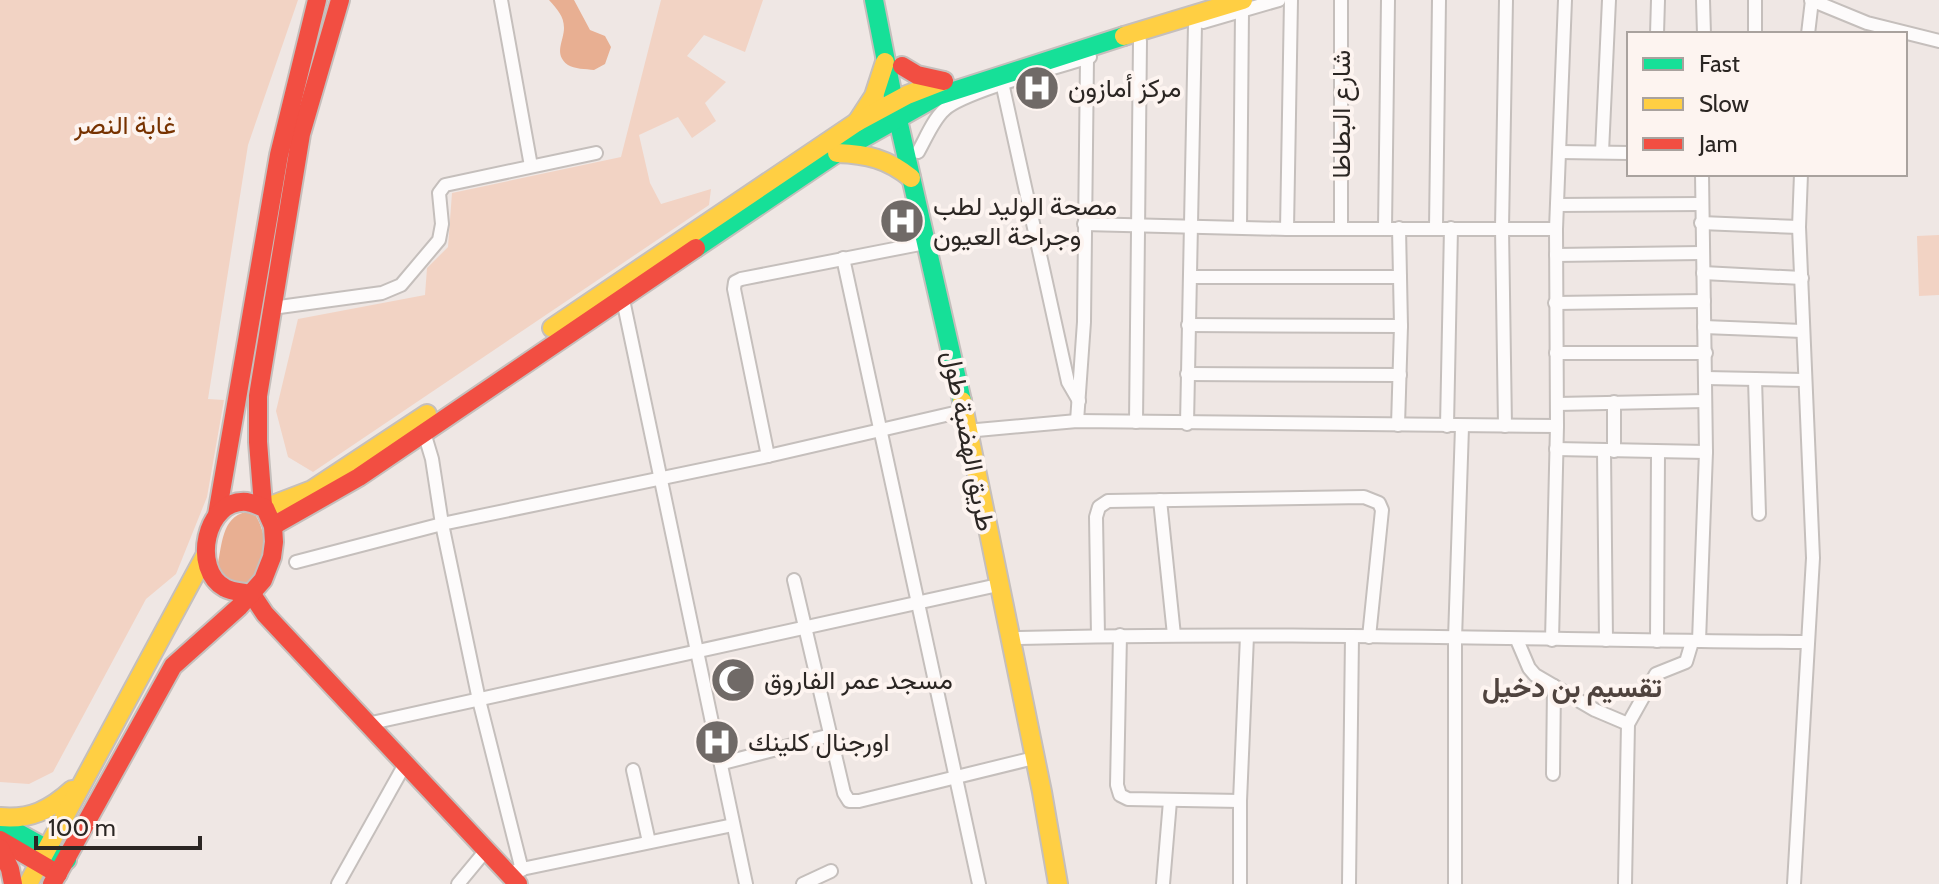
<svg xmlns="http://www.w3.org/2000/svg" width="1939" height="884" font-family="Cabin,Vazirmatn,sans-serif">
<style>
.green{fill:#f2d3c4}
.water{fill:#e8af92}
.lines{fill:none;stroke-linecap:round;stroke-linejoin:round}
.street-casing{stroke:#c5bfbc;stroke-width:16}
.fast-casing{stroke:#c5bfbc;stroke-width:22}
.slow-casing{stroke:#c5bfbc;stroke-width:22}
.jam-casing{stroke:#c5bfbc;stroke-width:22}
.street{stroke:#fdfbfb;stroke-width:12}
.fast{stroke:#16e098;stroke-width:18}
.slow{stroke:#ffcf43;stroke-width:18}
.jam{stroke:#f24e42;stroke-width:18}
.labels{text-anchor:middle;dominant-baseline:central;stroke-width:8;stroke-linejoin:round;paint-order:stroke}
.poi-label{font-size:26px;fill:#2b2623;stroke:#fdf4f0;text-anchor:start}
.street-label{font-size:26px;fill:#2b2623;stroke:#fdf4f0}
.park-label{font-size:26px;fill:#773200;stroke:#fdf4f0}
.neighbourhood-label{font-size:28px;font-weight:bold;fill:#4f433e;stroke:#fdf4f0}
</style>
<rect width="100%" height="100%" fill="#efe7e4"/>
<g class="green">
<polygon points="0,0 298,0 248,145 208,399 224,400 207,497 176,574 146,599 53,772 29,784 0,782"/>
<polygon points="661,0 763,0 745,52 704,35 687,56 726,82 705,103 716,121 692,138 678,117 639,135 650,183 661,204 711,189 709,205 313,472 288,457 276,411 298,319 425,295 427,268 448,247 452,193 621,157"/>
<polygon points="1939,235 1939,295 1919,296 1917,236"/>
</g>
<g class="water">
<path d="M549 0H574L590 30 605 36 611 47 605 64 594 70C586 69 574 69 568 65 553 54 564 41 564 28 564 16 557 9 549 0Z"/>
<path d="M246 512 256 516C270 541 265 561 250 583L229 584 217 567C222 547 221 517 246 512Z"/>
</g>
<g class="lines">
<g class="street-casing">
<g id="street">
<polyline points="501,0 531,166"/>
<polyline points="1703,0 1704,34"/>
<polyline points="1811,0 1867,23 1939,41"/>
<polyline points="1203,22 1279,0"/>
<polyline points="1657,34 1658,0"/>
<polyline points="1755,34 1755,0"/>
<polyline points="1808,34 1812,0"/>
<polyline points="1001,78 1068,382 1079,401"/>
<path d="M918 152C926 138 933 120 944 110 962 92 1061 66 1090 57"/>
<polyline points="1560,152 1629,153"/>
<polyline points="1602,152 1609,0"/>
<polyline points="1557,205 1701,204"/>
<polyline points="1701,223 1799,227"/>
<polyline points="1084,224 1287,229 1556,229"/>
<polyline points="1240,227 1242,11"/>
<polyline points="1436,227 1439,0"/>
<polyline points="1341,228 1341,0"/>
<polyline points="1385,228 1388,0"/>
<polyline points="1287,229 1291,0"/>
<polyline points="1556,255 1701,253"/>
<polyline points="843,258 979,884"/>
<polyline points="1703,273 1802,278"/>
<polyline points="1190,277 1400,277"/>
<polyline points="622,295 746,884"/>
<polyline points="1555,303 1704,301"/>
<polyline points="272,308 382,293 401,285 439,240 442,224 439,193 445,185 596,153"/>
<polyline points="1188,325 1401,326"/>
<polyline points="1704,327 1802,331"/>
<polyline points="1556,353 1706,353"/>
<polyline points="1187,374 1400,375"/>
<polyline points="1706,378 1804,380"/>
<polyline points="1755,379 1759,514"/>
<polyline points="1614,402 1614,451"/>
<polyline points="1557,404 1705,401"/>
<polyline points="1077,421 1084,322 1087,58"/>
<polyline points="1136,422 1140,41"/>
<polyline points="1187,424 1195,24"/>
<polyline points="1398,425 1401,326 1399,228"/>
<polyline points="1447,426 1451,228"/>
<polyline points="1505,426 1502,228 1506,0"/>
<polyline points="423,429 432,459 442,524 479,700 522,870"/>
<polyline points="977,430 1077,421 1557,426"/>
<polyline points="1556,449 1706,452"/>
<polyline points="1604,451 1606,640"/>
<polyline points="768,456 734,289 735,282 741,279 925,243"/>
<polyline points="1160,500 1174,635"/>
<polyline points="296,562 442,524 768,456 963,411"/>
<polyline points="794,580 844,793 849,801 859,801 1034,758"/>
<polyline points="1120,635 1117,785 1120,795 1128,799 1240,801"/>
<polyline points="1098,636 1096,517 1099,507 1108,501 1364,497 1379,503 1382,510 1369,637"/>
<path d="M1019 638C1281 631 1544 640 1806 642"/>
<polyline points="1517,640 1529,668 1535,675 1595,710 1628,724"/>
<polyline points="1552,640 1557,426 1556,229 1565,0"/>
<polyline points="1657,641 1658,452"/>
<polyline points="1699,641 1706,452 1702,174"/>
<polyline points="367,724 998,585"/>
<polyline points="723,763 831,735"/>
<polyline points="633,770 649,842"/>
<polyline points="1553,774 1554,686"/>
<polyline points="517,870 733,825"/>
<polyline points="338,884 405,764"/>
<polyline points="458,884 487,849"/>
<polyline points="803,884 831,871"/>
<polyline points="1163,884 1170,801"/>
<polyline points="1240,884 1240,801 1247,636"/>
<polyline points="1349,884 1352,636"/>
<polyline points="1455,884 1455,639 1462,427"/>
<polyline points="1625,884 1628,724 1656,674 1686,662 1692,642"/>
<polyline points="1794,884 1813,558 1799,227 1801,174"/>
</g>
</g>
<g class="fast-casing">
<g id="fast">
<polyline points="874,0 894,102 962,401"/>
<polyline points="696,248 837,153 938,96 1124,36"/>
<polyline points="0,823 67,860"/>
</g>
</g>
<g class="slow-casing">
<g id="slow">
<polyline points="1124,36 1243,0"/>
<polyline points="857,122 874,96 885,62"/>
<path d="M837 153C867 154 888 159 911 178"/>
<polyline points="552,328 857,122 907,95 943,81"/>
<polyline points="962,401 1042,792 1058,884"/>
<polyline points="265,508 312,490 427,414"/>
<path d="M0 817C30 820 50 810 72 790"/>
<polyline points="28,884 205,556"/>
</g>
</g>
<g class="jam-casing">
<g id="jam">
<polyline points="902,66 917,75 944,81"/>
<polyline points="263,505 258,442 258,396 301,134 340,0"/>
<polyline points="217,515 279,155 317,0"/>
<polyline points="273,526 359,477 696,248"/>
<polyline points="251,593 265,614 518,884"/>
<polyline points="0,840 58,874"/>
<polyline points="0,848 10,869 13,884"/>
<path d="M52 884 173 666 239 607 263 580 272 557 274 542 273 526 265 508C259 506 252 503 247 502 205 498 191 570 225 588 232 592 243 592 250 594"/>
</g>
</g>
<use href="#street" class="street"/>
<use href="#fast" class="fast"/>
<use href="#slow" class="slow"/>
<use href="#jam" class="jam"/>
</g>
<defs>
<g id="hospital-disc" transform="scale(2.3)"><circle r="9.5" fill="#706a67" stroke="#fdf4f0"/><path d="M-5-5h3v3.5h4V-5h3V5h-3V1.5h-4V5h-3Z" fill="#fff"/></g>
<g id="mosque-disc" transform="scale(2.3)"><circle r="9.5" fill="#706a67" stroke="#fdf4f0"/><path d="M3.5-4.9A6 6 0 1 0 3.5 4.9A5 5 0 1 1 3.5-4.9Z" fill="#fff"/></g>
</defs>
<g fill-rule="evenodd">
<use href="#hospital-disc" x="1037" y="88"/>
<use href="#hospital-disc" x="902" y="221"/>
<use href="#mosque-disc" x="733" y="680"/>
<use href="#hospital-disc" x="717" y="742"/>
</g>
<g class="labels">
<g class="poi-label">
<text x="1068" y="88">مركز أمازون</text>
<text x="933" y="206">مصحة الوليد لطب<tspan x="933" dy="30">وجراحة العيون</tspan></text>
<text x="764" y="680">مسجد عمر الفاروق</text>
<text x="748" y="742">اورجنال كلينك</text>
</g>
<g class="street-label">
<text transform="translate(1341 114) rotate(-90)">شارع البطاطا</text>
<text transform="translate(969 441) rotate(79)">طريق الهضبة طول</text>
</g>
<g class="park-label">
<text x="125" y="125">غابة النصر</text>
</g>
<g class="neighbourhood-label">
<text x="1572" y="687">تقسيم بن دخيل</text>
</g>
</g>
<rect x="1627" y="32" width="280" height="144" fill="#fdf4f0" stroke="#a9a29e" stroke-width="2"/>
<rect x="1643" y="58" width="40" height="12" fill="#16e098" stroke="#a9a29e" stroke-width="2"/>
<text x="1699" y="72" font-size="24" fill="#2b2623">Fast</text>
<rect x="1643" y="98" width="40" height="12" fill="#ffcf43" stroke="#a9a29e" stroke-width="2"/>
<text x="1699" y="112" font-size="24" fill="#2b2623">Slow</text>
<rect x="1643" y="138" width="40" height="12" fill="#f24e42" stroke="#a9a29e" stroke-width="2"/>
<text x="1699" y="152" font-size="24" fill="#2b2623">Jam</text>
<path d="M36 836v12h164v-12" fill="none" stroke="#2b2623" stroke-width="4"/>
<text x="48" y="836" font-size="24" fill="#2b2623" stroke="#fdf4f0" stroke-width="6" paint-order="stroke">100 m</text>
</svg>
